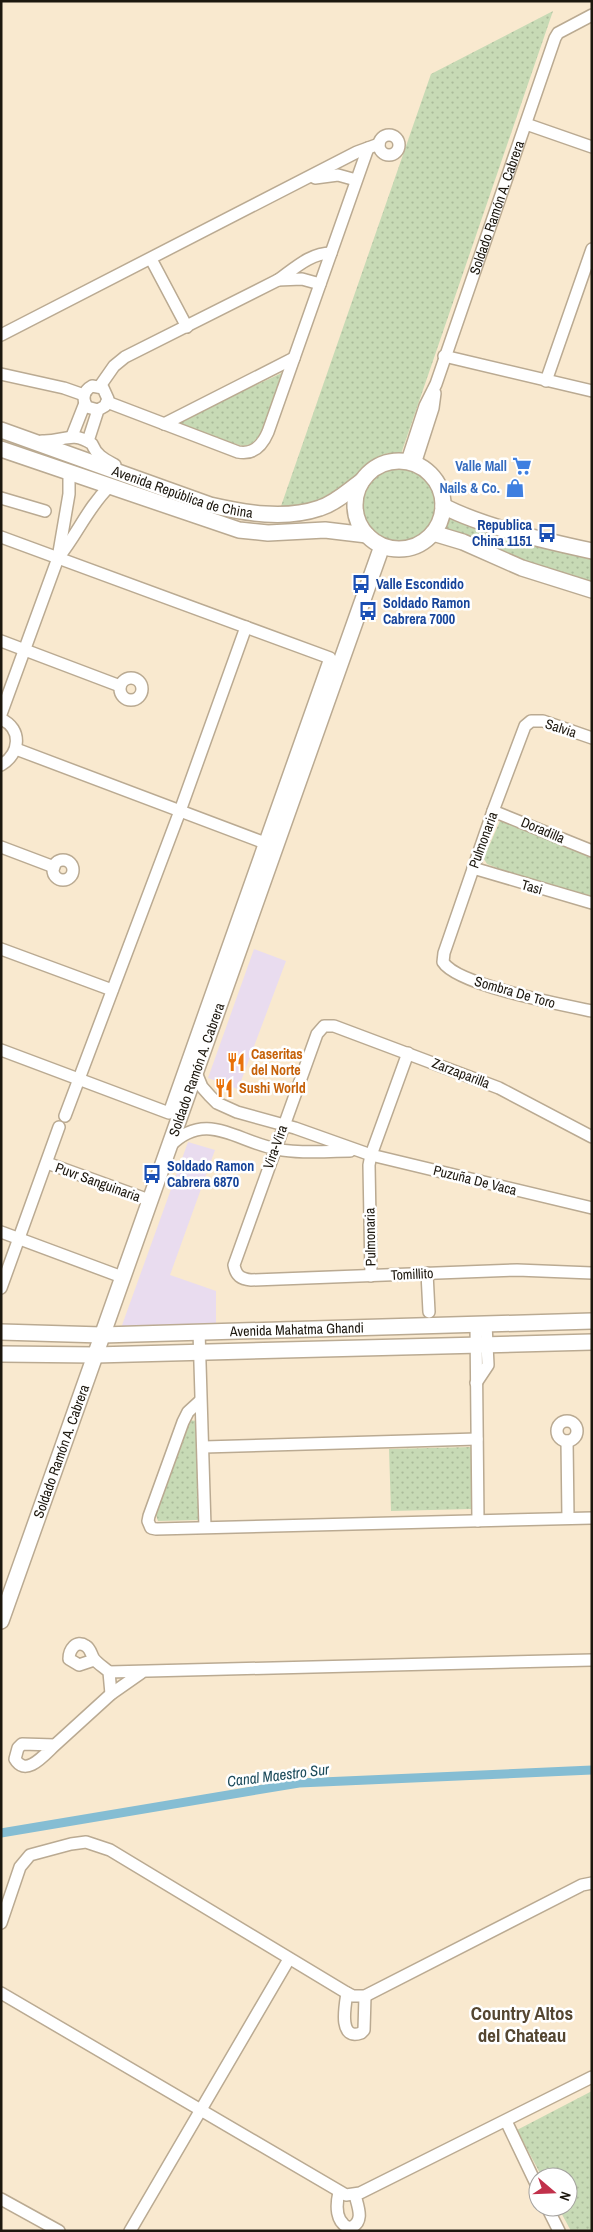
<svg xmlns="http://www.w3.org/2000/svg" width="593" height="2232" font-family="'Archivo Narrow',sans-serif">
<style>
.commercial{fill:#e9dcef}
.grass{fill:url(#grass-dots)}
.lines{fill:none;stroke-linecap:round;stroke-linejoin:round}
.canal{stroke:#85bdd3;stroke-width:9}
.street-casing{stroke:#baaa92;stroke-width:14}
.secondary-casing{stroke:#baaa92;stroke-width:18}
.street{stroke:#fff;stroke-width:11}
.secondary{stroke:#fff;stroke-width:15}
.labels{text-anchor:middle;dominant-baseline:central;stroke-width:5;stroke-linejoin:round;paint-order:stroke}
.street-label{font-size:14px;fill:#1c170e;stroke:#fff}
.shop-label{font-size:14px;font-weight:bold;fill:#366cbe;stroke:#fff;text-anchor:end}
.transit-label{font-size:14px;font-weight:bold;fill:#164399;stroke:#fff;text-anchor:start}
.food-label{font-size:14px;font-weight:bold;fill:#c56008;stroke:#fff;text-anchor:start}
.water-label{font-size:15px;font-style:italic;fill:#1c4b5b;stroke:#fff}
.district-label{font-size:19px;font-weight:bold;fill:#544631;stroke:#fff}
</style>
<defs>
<pattern id="grass-dots" width="8" height="8" patternUnits="userSpaceOnUse" patternTransform="scale(1.25)"><rect width="8" height="8" fill="#c7dab5"/><path d="M2 2h.1M6 6h.1" fill="none" stroke="#aaba9a" stroke-width="1.8" stroke-linecap="round"/></pattern>
</defs>
<rect width="100%" height="100%" fill="#f9e9cf"/>
<g class="commercial">
<polygon points="254,949 286,961 238,1089 208,1078"/>
<polygon points="188,1142 215,1150 170,1275 216,1291 216,1328 121,1328"/>
</g>
<g class="grass">
<polygon points="553,11 401,454 388,453 375,459 346,484 315,502 280,509 431,74"/>
<polygon points="286,371 262,434 250,445 242,446 180,425 179,421"/>
<circle cx="399" cy="508" r="39"/>
<polygon points="453,516 592,554 592,585 521,561 448,531 445,528 445,521 448,517"/>
<polygon points="500,821 592,855 592,898 534,882 487,864 484,859 485,855"/>
<polygon points="189,1420 197,1421 199,1520 158,1521 155,1512"/>
<polygon points="471,1447 471,1509 391,1511 389,1449"/>
<polygon points="592,2091 592,2231 571,2231 558,2207 568,2207 568,2177 542,2177 517,2130"/>
</g>
<g class="lines">
<polyline class="canal" points="1,1833 299,1783 592,1770"/>
<g class="street-casing">
<g id="street">
<polyline points="526,124 592,147"/>
<circle cx="389" cy="145" r="10"/>
<polyline points="315,178 338,175 356,180"/>
<polyline points="151,259 187,327"/>
<path d="M320 284 302 279 278 280C294 269 310 253 331 253"/>
<polyline points="1,335 357,152 379,144"/>
<polyline points="444,356 592,391"/>
<polyline points="1,374 64,388 84,395"/>
<polyline points="546,381 592,249"/>
<polyline points="100,386 114,366 125,357 278,280"/>
<path d="M107 402 238 452C253 455 262 446 268 432L368 148"/>
<polyline points="164,424 294,358"/>
<polyline points="72,436 85,403"/>
<path d="M42 441C64 442 71 430 92 444 97 456 104 459 115 465"/>
<path d="M88 441 98 410 105 406 108 399 103 388 92 386C83 391 82 399 87 407L98 410"/>
<path id="s1" d="M407 461 425 406 436 384 555 38 558 33 592 15"/>
<polyline points="415,464 433,408 435,393"/>
<polyline points="1,498 45,511"/>
<polyline points="1,537 330,658 169,1113 1,1050"/>
<path d="M58 558C77 535 88 507 109 487"/>
<polyline points="1,641 120,686"/>
<circle cx="131" cy="689" r="11"/>
<polyline points="1,714 58,558 69,494 69,473"/>
<path d="M1 719C23 729 20 754 1 765"/>
<path d="M592 738 543 721H531L525 726 493 811 444 953 443 962C457 985 563 1005 592 1011"/>
<polyline points="16,749 265,843"/>
<polyline points="493,811 592,851"/>
<polyline points="1,847 54,867"/>
<circle cx="63" cy="870" r="10"/>
<polyline points="473,868 592,903"/>
<polyline points="1,949 112,990"/>
<polyline points="195,1070 202,1087 210,1096 217,1103 237,1112 295,1128 371,1155 592,1208"/>
<polyline points="65,1116 180,811 246,627"/>
<path d="M592 1137 499 1088 334 1026H324L317 1034 234 1265C236 1276 241 1279 251 1280L517 1270 592 1273"/>
<path d="M170 1146C206 1109 237 1142 277 1149 300 1154 326 1151 350 1151"/>
<polyline points="47,1163 149,1200"/>
<polyline points="1,1232 122,1277"/>
<polyline points="427,1273 429,1312"/>
<polyline points="371,1276 369,1165 371,1155 408,1053"/>
<polyline points="1,1288 59,1127"/>
<polyline points="476,1324 478,1521"/>
<polyline points="199,1331 205,1527"/>
<polyline points="476,1383 488,1365 486,1324"/>
<polyline points="200,1401 188,1412 183,1422 149,1516 148,1521 151,1528 156,1529 592,1518"/>
<circle cx="567" cy="1431" r="10"/>
<polyline points="567,1441 568,1518"/>
<polyline points="204,1447 477,1439"/>
<path d="M94 1660 79 1665 69 1659C69 1650 76 1639 86 1646 91 1649 91 1655 94 1659 98 1664 105 1668 109 1672L111 1694"/>
<polyline points="109,1672 592,1660"/>
<path d="M55 1745C45 1754 26 1778 15 1759L18 1748 22 1744 55 1745 111 1694 141 1673"/>
<polyline points="1,1923 20,1867 30,1855 71,1844 86,1842 110,1850 347,1993 353,1996 365,1996 582,1885 592,1883"/>
<polyline points="1,1993 346,2195 360,2193 592,2077"/>
<path d="M347 1993C345 2006 338 2041 361 2033L364 2030 365 1996"/>
<polyline points="506,2121 538,2188"/>
<path d="M339 2192C336 2205 335 2223 350 2228 365 2222 358 2207 355 2195"/>
<polyline points="1,2199 59,2231"/>
<polyline points="547,2207 559,2231"/>
<polyline points="130,2231 289,1959"/>
</g>
</g>
<g class="secondary-casing">
<g id="secondary">
<path id="s2" d="M1 430 210 505C245 513 285 520 320 508 336 503 349 490 362 481"/>
<polyline points="1,449 239,530 268,533 325,530 367,535"/>
<circle cx="399" cy="505" r="44"/>
<path d="M443 506C484 527 546 541 592 551"/>
<polyline points="433,533 463,542 522,568 592,590"/>
<path id="s3" d="M1 1332 102 1335 592 1321"/>
<polyline points="1,1354 95,1355 592,1342"/>
<path id="s4" d="M1 1621 382 546"/>
</g>
</g>
<use href="#street" class="street"/>
<use href="#secondary" class="secondary"/>
</g>
<defs>
<g id="supermarket-bare" transform="scale(1.5)"><path d="M-6-5.5h2.5l.6 2H6L4.5 2H-2.5L-4.4-4H-6ZM-1.5 3.2a1.3 1.3 0 1 0 .1 0ZM3 3.2a1.3 1.3 0 1 0 .1 0Z" fill="#3f7fe0" stroke="#fff" stroke-width="2.5" paint-order="stroke"/></g>
<g id="shop-bare" transform="scale(1.5)"><path d="M-5-2.5h2.3a2.7 3.5 0 0 1 5.4 0H5L5.5 6h-11ZM-1.5-2.5h3a1.5 2.3 0 0 0-3 0Z" fill="#3f7fe0" stroke="#fff" stroke-width="2.5" paint-order="stroke"/></g>
<g id="bus-bare" transform="scale(1.5)"><path d="M-5-6H5V4H4V6H2V4H-2V6H-4V4H-5ZM-3.5-4V0h7V-4ZM-3.5 1.2v1.5H-2V1.2ZM2 1.2v1.5H3.5V1.2Z" fill="#1a4fb4" stroke="#fff" stroke-width="2.5" paint-order="stroke"/></g>
<g id="restaurant-bare" transform="scale(1.5)"><path d="M-5-6h1v4h1v-4h1v4h1v-4h1v5L-1.5 .5V6h-2V.5L-5-1ZM5-6V6H3V1.5H1.5Q1.5-4 5-6Z" fill="#e8710a" stroke="#fff" stroke-width="2.5" paint-order="stroke"/></g>
</defs>
<g fill-rule="evenodd">
<use href="#supermarket-bare" x="522" y="466"/>
<use href="#shop-bare" x="515" y="488"/>
<use href="#bus-bare" x="547" y="533"/>
<use href="#bus-bare" x="361" y="584"/>
<use href="#bus-bare" x="368" y="611"/>
<use href="#restaurant-bare" x="236" y="1062"/>
<use href="#restaurant-bare" x="224" y="1088"/>
<use href="#bus-bare" x="152" y="1174"/>
</g>
<g class="labels">
<g class="street-label">
<text stroke="none"><textPath href="#s1" startOffset="269">Soldado Ramón A. Cabrera</textPath></text>
<text stroke="none"><textPath href="#s2" startOffset="192">Avenida República de China</textPath></text>
<text transform="translate(561 728) rotate(18)">Salvia</text>
<text transform="translate(543 830) rotate(23)">Doradilla</text>
<text transform="translate(483 840) rotate(-70)">Pulmonaria</text>
<text transform="translate(532 887) rotate(16)">Tasi</text>
<text transform="translate(515 992) rotate(16)">Sombra De Toro</text>
<text stroke="none"><textPath href="#s4" startOffset="585">Soldado Ramón A. Cabrera</textPath></text>
<text transform="translate(461 1073) rotate(21)">Zarzaparilla</text>
<text transform="translate(275 1147) rotate(-70)">Vira-Vira</text>
<text transform="translate(475 1180) rotate(14)">Puzuña De Vaca</text>
<text transform="translate(98 1182) rotate(20)">Puvr Sanguinaria</text>
<text transform="translate(370 1237) rotate(-91)">Pulmonaria</text>
<text transform="translate(412 1274) rotate(-3)">Tomillito</text>
<text stroke="none"><textPath href="#s3" startOffset="296">Avenida Mahatma Ghandi</textPath></text>
<text stroke="none"><textPath href="#s4" startOffset="180">Soldado Ramón A. Cabrera</textPath></text>
</g>
<g class="shop-label">
<text x="507" y="466">Valle Mall</text>
<text x="500" y="488">Nails &amp; Co.</text>
</g>
<g class="transit-label">
<text x="532" y="525" text-anchor="end">Republica<tspan x="532" dy="16">China 1151</tspan></text>
<text x="376" y="584">Valle Escondido</text>
<text x="383" y="603">Soldado Ramon<tspan x="383" dy="16">Cabrera 7000</tspan></text>
<text x="167" y="1166">Soldado Ramon<tspan x="167" dy="16">Cabrera 6870</tspan></text>
</g>
<g class="food-label">
<text x="251" y="1054">Caseritas<tspan x="251" dy="16">del Norte</tspan></text>
<text x="239" y="1088">Sushi World</text>
</g>
<g class="water-label">
<text transform="translate(278 1775) rotate(-7)">Canal Maestro Sur</text>
</g>
<g class="district-label">
<text x="522" y="2013">Country Altos<tspan x="522" dy="22">del Chateau</tspan></text>
</g>
</g>
<rect width="593" height="2232" fill="none" stroke="#1c170e" stroke-width="5"/>
<g transform="translate(553 2192) rotate(109)"><circle r="24" fill="#ffffff" stroke="#a4a29f"/>
<path d="M0-4L9 19L0 12L-9 19Z" fill="#c1314b"/>
<text y="-8" font-size="14" font-weight="bold" text-anchor="middle" fill="#1c170e">N</text>
</g>
</svg>
